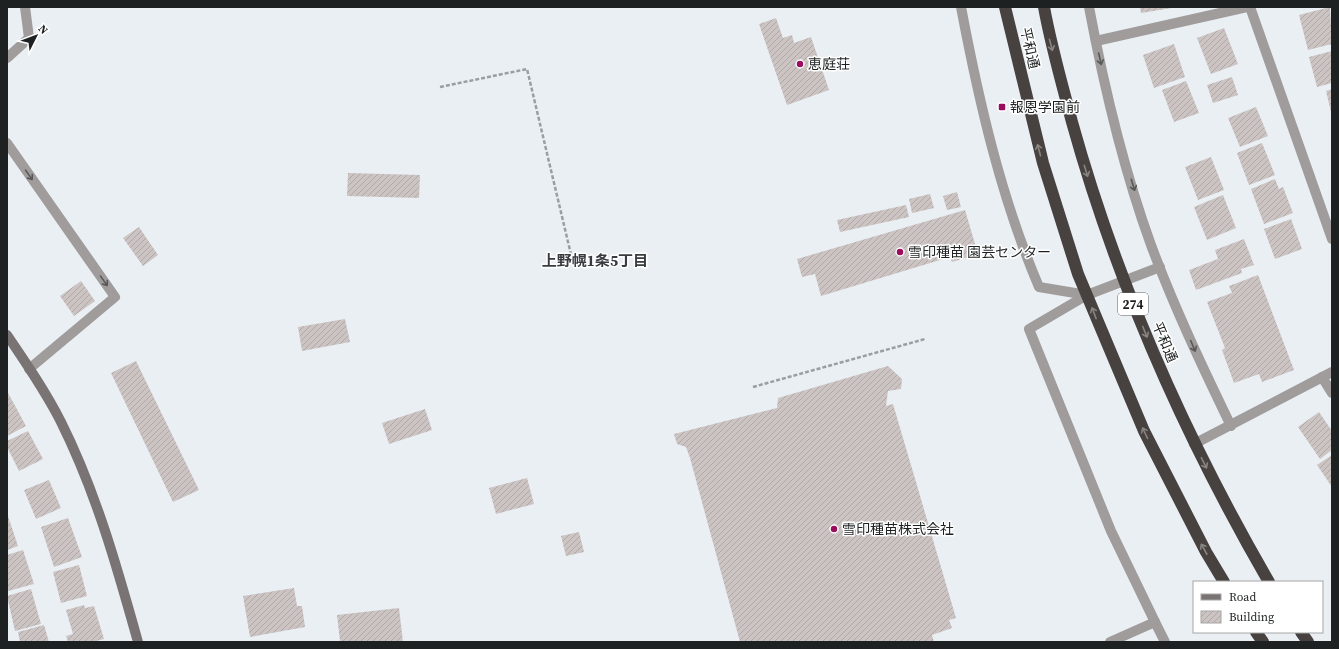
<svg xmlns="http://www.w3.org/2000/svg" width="1339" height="649" font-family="'Source Serif 4','Noto Sans JP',serif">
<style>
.building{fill:url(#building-hatch)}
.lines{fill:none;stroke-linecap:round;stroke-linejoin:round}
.path{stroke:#9a9ea2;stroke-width:2.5;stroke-dasharray:4 2;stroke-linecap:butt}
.lane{stroke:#9f9c9b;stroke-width:10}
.street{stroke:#9f9c9b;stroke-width:10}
.secondary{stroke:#797473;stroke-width:10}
.highway{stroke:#47413f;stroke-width:12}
.oneway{stroke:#878482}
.oneway2{stroke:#585858}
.poi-dot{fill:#9a0d5e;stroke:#fff;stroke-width:1.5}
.labels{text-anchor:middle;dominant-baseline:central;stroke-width:3;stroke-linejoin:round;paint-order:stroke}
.shield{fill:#fff;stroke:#626464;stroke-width:1}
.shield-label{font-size:13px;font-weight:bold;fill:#1e2122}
.street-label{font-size:14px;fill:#1e2122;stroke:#fff}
.poi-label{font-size:14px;fill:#1e2122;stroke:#fff;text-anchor:start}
.neighbourhood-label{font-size:15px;font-weight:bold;fill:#373c3f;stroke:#fff}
</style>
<defs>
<pattern id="building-hatch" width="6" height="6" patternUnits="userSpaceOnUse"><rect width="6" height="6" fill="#ccc4c3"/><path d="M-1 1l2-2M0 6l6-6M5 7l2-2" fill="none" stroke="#afa8a7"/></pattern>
</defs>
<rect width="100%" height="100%" fill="#eaeff4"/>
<g class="building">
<polygon points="1140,7 1172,7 1172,8 1141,13"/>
<polygon points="1330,7 1332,44 1308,50 1299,15"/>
<polygon points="776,18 783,38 792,35 794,43 811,37 829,90 787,105 759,24"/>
<polygon points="1224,28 1238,64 1211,74 1197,38"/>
<polygon points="1174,44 1185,77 1154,88 1143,55"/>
<polygon points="1332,51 1332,83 1317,87 1309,57"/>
<polygon points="1232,77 1238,95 1213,103 1207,85"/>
<polygon points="1186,81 1199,113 1174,122 1162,90"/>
<polygon points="1332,89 1332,112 1331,112 1326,91"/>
<polygon points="1256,107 1268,136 1240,147 1228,118"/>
<polygon points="1262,143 1275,175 1249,185 1237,153"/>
<polygon points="1211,157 1224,190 1198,200 1185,167"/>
<polygon points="348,173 420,175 419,198 347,196"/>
<polygon points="1275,179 1279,189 1283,187 1293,213 1264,224 1251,189"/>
<polygon points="957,192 961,207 947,210 943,196"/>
<polygon points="930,194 934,208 912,213 909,199"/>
<polygon points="1223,195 1236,228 1207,240 1194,207"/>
<polygon points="906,205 909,217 840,232 837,220"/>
<polygon points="965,210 978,254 952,262 950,257 821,296 815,274 802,277 797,259"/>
<polygon points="1291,219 1302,249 1275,259 1264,229"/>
<polygon points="139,227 158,255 143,266 123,238"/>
<polygon points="1244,239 1254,265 1241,269 1242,273 1196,290 1189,270 1218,259 1215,250"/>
<polygon points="1258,275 1294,370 1262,382 1259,374 1234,383 1222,350 1225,348 1207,302 1232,293 1229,286"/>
<polygon points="81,281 95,301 74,316 60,296"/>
<polygon points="345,319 350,342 302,351 298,327"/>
<polygon points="136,361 199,490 173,502 111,373"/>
<polygon points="888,366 902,379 901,389 888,391 886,406 893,404 956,618 949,620 952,628 932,635 934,642 740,642 690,458 686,447 677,444 674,434 777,408 778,398"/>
<polygon points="7,391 26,426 7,436"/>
<polygon points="425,409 432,430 389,444 382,423"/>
<polygon points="1319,412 1332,431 1332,450 1320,459 1298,427"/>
<polygon points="28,431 43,459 19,471 7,447 7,441"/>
<polygon points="1332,455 1332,487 1317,465"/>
<polygon points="527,478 534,504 496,514 489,488"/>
<polygon points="49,480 61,508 36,519 24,490"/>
<polygon points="7,513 18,546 7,550"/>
<polygon points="68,518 82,557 54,567 41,527"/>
<polygon points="579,532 584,552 566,556 561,536"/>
<polygon points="23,550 34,584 8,591 7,555"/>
<polygon points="79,565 87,596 61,603 53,572"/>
<polygon points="294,588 297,606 302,606 305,627 250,637 243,596"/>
<polygon points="31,589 41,624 15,631 7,596"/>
<polygon points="84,605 85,608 94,606 104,639 92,642 68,642 66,636 73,634 66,610"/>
<polygon points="399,608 403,642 340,641 337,615"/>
<polygon points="44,625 49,642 20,642 18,632"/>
</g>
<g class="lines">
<g class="path">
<polyline points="440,87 527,69 573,263"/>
<polyline points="753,387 925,339"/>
</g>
<g class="lane">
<polyline points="7,58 29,38 25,7"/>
<polyline points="7,143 115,297 29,369"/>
</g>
<g class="street">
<path d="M961 7C979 102 1001 198 1039 287L1087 295"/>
<path d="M1089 7C1104 87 1123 168 1151 245 1174 307 1202 366 1231 426"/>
<polyline points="1250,7 1332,239"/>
<polyline points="1096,41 1247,7"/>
<polyline points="1322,377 1332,393"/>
<polyline points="1194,444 1332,372"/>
<polyline points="1155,622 1165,642"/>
<polyline points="1110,642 1155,622 1111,531 1029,329 1087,295 1160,267"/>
</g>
<path class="secondary" d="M7 335C26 363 46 392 61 422 96 492 117 567 138 642"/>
<g class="highway">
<polyline points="1005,7 1043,163 1078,274 1144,431 1206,552 1224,582"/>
<path d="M1044 7C1051 46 1062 84 1072 122 1117 284 1185 437 1269 582"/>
<polyline points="1256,632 1263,642"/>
<polyline points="1301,632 1308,642"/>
</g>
</g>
<defs><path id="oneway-shaft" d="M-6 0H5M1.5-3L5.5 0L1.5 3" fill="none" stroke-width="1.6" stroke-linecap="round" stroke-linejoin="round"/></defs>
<g class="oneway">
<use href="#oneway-shaft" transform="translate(1051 45) rotate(75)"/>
<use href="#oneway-shaft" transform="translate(1039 150) rotate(-105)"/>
<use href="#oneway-shaft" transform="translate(1086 171) rotate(73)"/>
<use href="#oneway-shaft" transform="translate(1094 313) rotate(-111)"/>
<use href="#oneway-shaft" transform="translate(1145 332) rotate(68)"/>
<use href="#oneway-shaft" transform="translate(1145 433) rotate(-115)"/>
<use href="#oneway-shaft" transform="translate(1204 463) rotate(63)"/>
<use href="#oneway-shaft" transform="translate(1204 549) rotate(-119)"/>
</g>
<g class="oneway2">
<use href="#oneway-shaft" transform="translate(1100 59) rotate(77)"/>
<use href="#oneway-shaft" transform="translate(29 175) rotate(55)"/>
<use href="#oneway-shaft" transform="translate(1133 185) rotate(73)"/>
<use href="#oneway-shaft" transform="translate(104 281) rotate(55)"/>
<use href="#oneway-shaft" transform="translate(1193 346) rotate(67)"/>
</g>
<g class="poi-dot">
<circle cx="800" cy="64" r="4"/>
<rect x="998" y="103" width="8" height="8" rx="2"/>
<circle cx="900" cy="252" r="4"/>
<circle cx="834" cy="529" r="4"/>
</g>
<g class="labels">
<rect class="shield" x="1118" y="293" width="30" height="22" rx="3"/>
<g class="shield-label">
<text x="1133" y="304">274</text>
</g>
<g class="street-label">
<text transform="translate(1030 48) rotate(77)">平和通</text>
<text transform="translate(1165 342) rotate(67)">平和通</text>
</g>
<g class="poi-label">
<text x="808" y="64">恵庭荘</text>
<text x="1010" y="107">報恩学園前</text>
<text x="908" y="252">雪印種苗 園芸センター</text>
<text x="842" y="529">雪印種苗株式会社</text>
</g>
<g class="neighbourhood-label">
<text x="595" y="260">上野幌1条5丁目</text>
</g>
</g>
<rect width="1339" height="649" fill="none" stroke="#1e2122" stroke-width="16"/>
<rect x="1193" y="581" width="130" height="52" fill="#ffffff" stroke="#a5a6a7"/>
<rect x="1201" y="594" width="20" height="6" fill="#797473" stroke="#a5a6a7"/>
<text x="1229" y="601" font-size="12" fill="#1e2122">Road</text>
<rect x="1201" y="611" width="20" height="12" fill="url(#building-hatch)" stroke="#a5a6a7"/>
<text x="1229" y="621" font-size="12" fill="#1e2122">Building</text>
<g transform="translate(36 36) rotate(48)" stroke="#ffffff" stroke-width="3" paint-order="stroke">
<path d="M0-3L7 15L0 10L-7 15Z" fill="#1e2122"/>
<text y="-6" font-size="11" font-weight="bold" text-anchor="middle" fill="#1e2122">N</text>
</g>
</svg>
